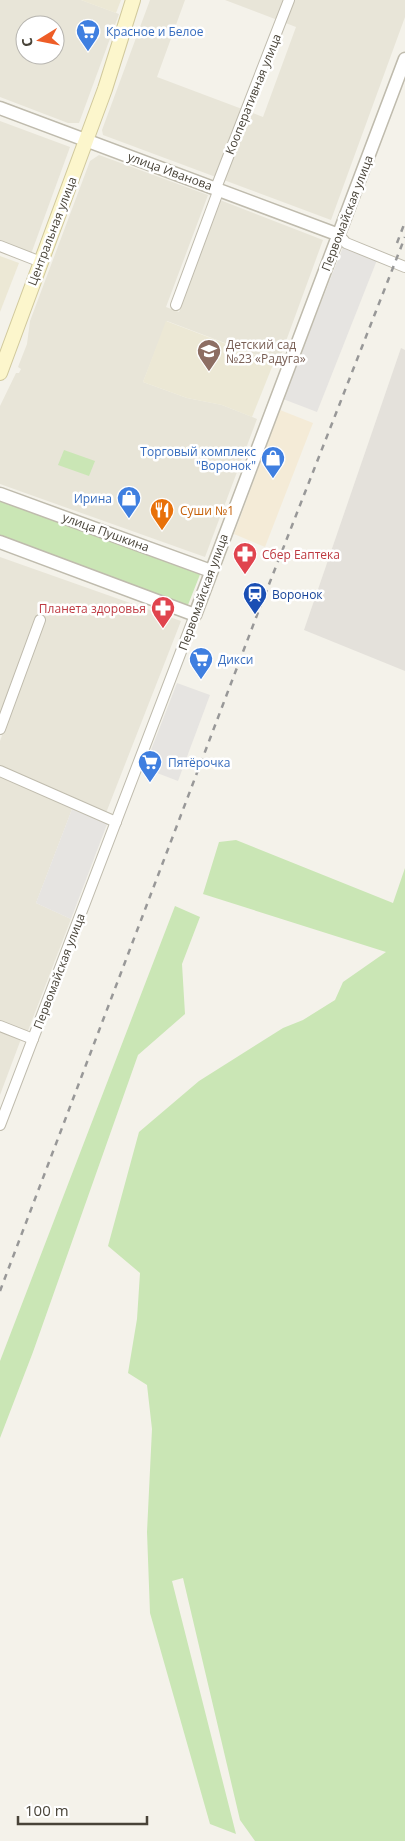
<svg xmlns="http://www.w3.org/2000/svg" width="405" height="1841" font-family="'Open Sans',sans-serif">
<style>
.residential{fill:#e8e5d8;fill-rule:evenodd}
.commercial{fill:#f4ebd7}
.industrial{fill:#e4e1db}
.education{fill:#ece8d5}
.green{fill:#cae6b5}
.parking{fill:#e6e4e1}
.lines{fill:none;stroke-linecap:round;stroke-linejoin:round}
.minor-casing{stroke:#bfbbad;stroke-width:12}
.tertiary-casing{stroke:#bfbbad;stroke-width:15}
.secondary-casing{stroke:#d1c99c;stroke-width:16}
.minor{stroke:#fff;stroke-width:10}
.tertiary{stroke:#fff;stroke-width:12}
.secondary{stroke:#fcf6cc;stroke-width:14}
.rail{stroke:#989898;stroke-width:2.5;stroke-dasharray:6 6;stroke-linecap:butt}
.labels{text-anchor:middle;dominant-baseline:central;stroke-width:5;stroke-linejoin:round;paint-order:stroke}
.shop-label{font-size:12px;fill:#366cbe;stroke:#fff;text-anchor:start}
.street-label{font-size:12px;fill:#484338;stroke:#fff}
.education-label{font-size:12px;fill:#785e54;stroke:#fff;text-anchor:start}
.food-label{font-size:12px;fill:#c56008;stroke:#fff;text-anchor:start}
.health-label{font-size:12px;fill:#be3a42;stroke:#fff;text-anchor:start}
.transit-label{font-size:12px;fill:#164399;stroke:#fff;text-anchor:start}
</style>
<rect width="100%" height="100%" fill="#f4f2ea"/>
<g class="residential">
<path d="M0 0H81L119 14 79 123H68L0 97ZM25 25H55V55H25Z"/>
<polygon points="150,0 185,0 157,77 263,117 296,27 225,0 405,0 405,17 331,220 103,135 102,130"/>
<polygon points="0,121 70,147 31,254 0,244"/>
<polygon points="99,155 208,195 166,307 179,312 220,200 323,240 278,363 167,321 143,382 187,398 222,405 257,419 205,557 0,484 0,406 16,373 19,373 21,369 18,367 27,344 30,321 90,161"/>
<polygon points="0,557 181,621 106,813 0,766 0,741 44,620 36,618 0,714"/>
<polygon points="0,771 74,804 36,903 71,919 26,1036 0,1026"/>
<polygon points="0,1031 21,1039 0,1095"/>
</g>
<polygon class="commercial" points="280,410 313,423 265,547 234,534"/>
<polygon class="industrial" points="401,348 405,350 405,671 304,630"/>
<g class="education">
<polygon points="81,0 121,0 116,13"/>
<polygon points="0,256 19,263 0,312"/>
<polygon points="166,321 274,362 252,417 222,405 187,398 143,382"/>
</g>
<g class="green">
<polygon points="64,450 95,461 89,476 58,465"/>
<polygon points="0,500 201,572 186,610 0,540"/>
<polygon points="236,840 393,903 405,868 405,1841 255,1841 240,1820 183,1578 172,1581 236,1834 210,1824 150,1613 147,1532 152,1429 147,1385 128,1373 137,1319 140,1273 108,1246 139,1132 199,1081 283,1028 303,1020 335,1000 343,982 386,952 203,894 219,842"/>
<polygon points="175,906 200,917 182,964 185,1014 138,1055 33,1352 0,1438 0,1361"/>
</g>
<g class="parking">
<polygon points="343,247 377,260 317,412 283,399"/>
<polygon points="177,683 210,695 178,781 144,768"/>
<polygon points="74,804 109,819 71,919 36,903"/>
</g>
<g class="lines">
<g class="minor-casing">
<g id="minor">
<polyline points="216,188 289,0"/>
<polyline points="339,235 346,243 405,267"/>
<polyline points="0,246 41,262"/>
<polyline points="176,305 219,189"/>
<polyline points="0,729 40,620"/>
<polyline points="0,771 116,822"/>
<polyline points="0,1026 33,1039"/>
<polyline points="0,1125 195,615"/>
</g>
</g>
<g class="tertiary-casing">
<g id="tertiary">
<polyline points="0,108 339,235"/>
<polyline points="0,494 211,571"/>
<polyline points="0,542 195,615 405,59"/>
</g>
</g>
<g class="secondary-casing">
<polyline id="secondary" points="0,373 105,89 133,0"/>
</g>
<use href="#minor" class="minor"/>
<use href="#tertiary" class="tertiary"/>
<use href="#secondary" class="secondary"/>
<g class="rail">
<polyline points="397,243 405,222"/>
<polyline points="0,1291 257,615 405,237"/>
</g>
</g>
<defs>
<g id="supermarket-pin" transform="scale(1.25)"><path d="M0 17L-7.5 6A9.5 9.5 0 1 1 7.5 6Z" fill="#3f7fe0" stroke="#fff"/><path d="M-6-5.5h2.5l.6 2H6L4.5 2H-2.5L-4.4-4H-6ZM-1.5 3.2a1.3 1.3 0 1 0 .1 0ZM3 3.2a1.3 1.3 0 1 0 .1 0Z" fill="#fff"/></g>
<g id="school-pin" transform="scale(1.25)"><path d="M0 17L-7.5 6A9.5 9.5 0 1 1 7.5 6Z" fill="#8d6e63" stroke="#fff"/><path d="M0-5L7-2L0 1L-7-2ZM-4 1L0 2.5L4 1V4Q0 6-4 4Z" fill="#fff"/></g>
<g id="shop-pin" transform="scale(1.25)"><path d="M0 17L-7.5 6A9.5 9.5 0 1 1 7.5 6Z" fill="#3f7fe0" stroke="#fff"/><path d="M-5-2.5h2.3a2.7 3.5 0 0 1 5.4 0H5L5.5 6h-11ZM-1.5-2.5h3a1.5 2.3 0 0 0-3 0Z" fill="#fff"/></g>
<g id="restaurant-pin" transform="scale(1.25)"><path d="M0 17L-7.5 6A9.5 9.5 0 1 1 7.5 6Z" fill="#e8710a" stroke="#fff"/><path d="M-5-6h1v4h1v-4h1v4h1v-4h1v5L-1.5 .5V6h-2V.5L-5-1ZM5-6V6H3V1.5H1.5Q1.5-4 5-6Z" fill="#fff"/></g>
<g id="pharmacy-pin" transform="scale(1.25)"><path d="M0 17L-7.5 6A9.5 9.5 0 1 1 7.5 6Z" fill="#e0444e" stroke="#fff"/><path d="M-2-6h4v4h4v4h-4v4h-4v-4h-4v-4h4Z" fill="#fff"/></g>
<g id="station-pin" transform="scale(1.25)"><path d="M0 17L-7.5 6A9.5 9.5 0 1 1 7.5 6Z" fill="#1a4fb4" stroke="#fff"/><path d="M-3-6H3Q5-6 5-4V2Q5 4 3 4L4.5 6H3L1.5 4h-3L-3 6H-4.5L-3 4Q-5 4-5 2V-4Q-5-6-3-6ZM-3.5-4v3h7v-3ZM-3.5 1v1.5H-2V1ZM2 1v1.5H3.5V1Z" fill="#fff"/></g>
</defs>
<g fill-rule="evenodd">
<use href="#supermarket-pin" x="88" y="31"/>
<use href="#school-pin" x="209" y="351"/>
<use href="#shop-pin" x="273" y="458"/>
<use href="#shop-pin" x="129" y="498"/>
<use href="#restaurant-pin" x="162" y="510"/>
<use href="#pharmacy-pin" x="245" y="554"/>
<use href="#station-pin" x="255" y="594"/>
<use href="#pharmacy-pin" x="163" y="608"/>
<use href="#supermarket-pin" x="201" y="659"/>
<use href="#supermarket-pin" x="150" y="762"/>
</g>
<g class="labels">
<g class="shop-label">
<text x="106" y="31">Красное и Белое</text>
<text x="256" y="451" text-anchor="end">Торговый комплекс<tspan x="256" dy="14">"Воронок"</tspan></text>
<text x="112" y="498" text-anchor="end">Ирина</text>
<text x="218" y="659">Дикси</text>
<text x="168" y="762">Пятёрочка</text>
</g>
<g class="street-label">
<text transform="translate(253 94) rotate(-68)">Кооперативная улица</text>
<text transform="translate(170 171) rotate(20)">улица Иванова</text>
<text transform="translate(347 213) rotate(-69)">Первомайская улица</text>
<text transform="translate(52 231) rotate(-69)">Центральная улица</text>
<text transform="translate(106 532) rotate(20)">улица Пушкина</text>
<text transform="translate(203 592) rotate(-70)">Первомайская улица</text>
<text transform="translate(59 971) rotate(-69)">Первомайская улица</text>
</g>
<g class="education-label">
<text x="226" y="344">Детский сад<tspan x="226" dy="14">№23 «Радуга»</tspan></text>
</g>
<g class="food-label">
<text x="180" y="510">Суши №1</text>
</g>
<g class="health-label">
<text x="262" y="554">Сбер Еаптека</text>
<text x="146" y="608" text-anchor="end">Планета здоровья</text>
</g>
<g class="transit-label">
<text x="272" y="594">Воронок</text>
</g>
</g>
<g transform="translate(40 40) rotate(260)"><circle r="24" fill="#ffffff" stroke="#b6b4af"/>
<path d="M0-4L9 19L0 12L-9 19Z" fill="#ee5d27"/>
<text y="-8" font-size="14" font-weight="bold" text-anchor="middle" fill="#484338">С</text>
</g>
<path d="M18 1816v8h129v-8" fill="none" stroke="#484338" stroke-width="2.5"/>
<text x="25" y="1816" font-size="15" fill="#484338" stroke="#ffffff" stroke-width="4" paint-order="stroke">100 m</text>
</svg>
